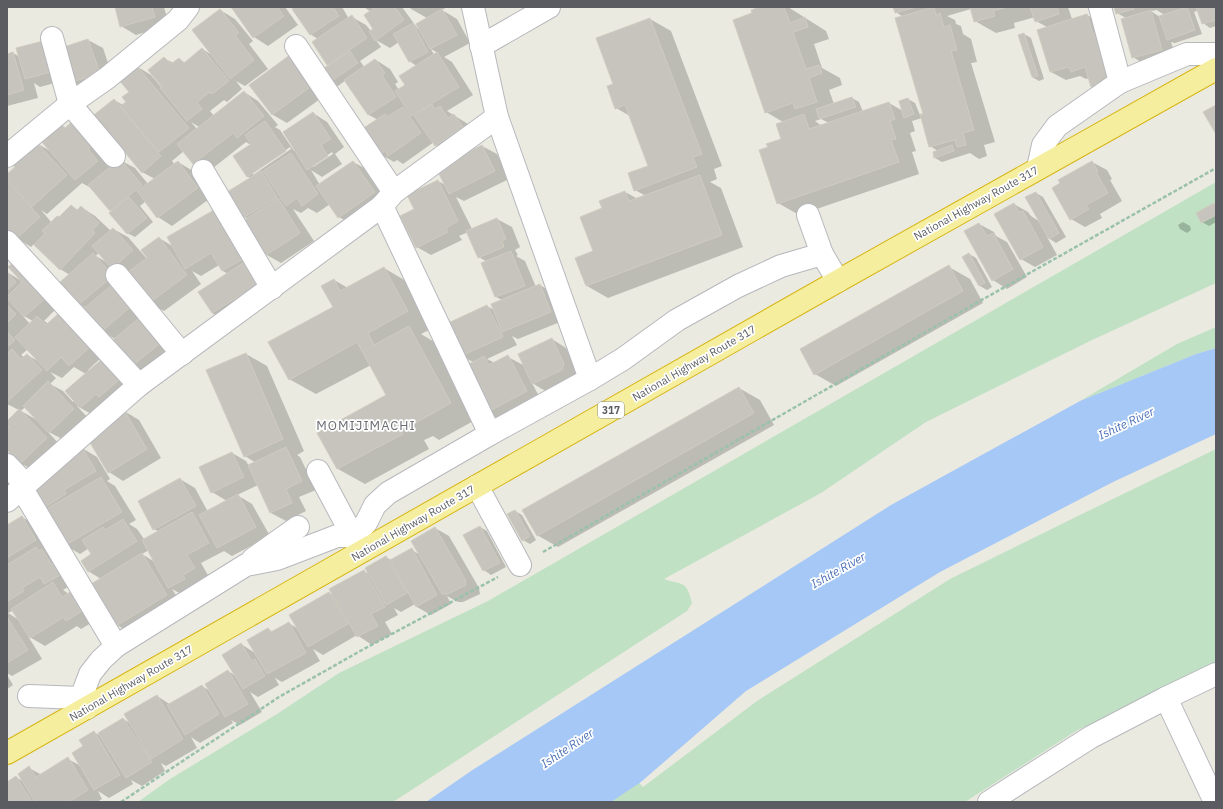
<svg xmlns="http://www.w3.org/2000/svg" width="1223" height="809" font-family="'IBM Plex Sans',sans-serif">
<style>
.green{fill:#c0e1c4}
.water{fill:#a6c8f6}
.shadow{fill:#0003;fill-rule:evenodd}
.building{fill:#c7c4be;stroke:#cfccc0}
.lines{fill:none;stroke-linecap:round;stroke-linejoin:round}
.minor-casing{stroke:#b7b8bd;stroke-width:24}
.trunk-casing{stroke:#d7b615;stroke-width:24}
.path{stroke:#9ac1aa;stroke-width:2.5;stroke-dasharray:4 2;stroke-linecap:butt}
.minor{stroke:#fff;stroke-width:22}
.trunk{stroke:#f4ee9e;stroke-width:22}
.labels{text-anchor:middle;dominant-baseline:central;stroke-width:3.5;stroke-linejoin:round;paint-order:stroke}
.shield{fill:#fff;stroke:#8c8d90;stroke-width:1}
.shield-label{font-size:10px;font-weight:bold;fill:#5a5c61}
.street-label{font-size:11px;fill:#5a5c61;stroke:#fff}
.water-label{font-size:12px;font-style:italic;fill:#4c71b6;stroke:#fff}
.quarter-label{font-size:13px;letter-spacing:1px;fill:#6b6d72;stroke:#fff}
</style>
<rect width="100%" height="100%" fill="#ebeae1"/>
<g class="green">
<path d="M1216 182V283L1090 341 926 422 821 493 664 579C683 586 686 579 692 603L687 611 393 802H138L170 779 277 714 339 673 488 601Z"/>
<polygon points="1216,327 1216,348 1196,354 1080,401 1177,344"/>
<polygon points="1216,449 1216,662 1076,731 965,802 555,802 627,770 643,787 757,701 950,579 1086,512"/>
</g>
<polygon class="water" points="1216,348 1216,434 1113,482 940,572 746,691 641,782 611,802 426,802 471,771 891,505 1080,401 1196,354"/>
<g class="shadow">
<polygon points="116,7 164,7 169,25 136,35 121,26"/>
<polygon points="232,7 285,7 298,25 268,46 254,37"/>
<path d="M297 7H342L349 19 352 17 366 25 371 31 374 29 371 12 364 7H402L418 29 427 18 411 9 410 7H447L442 10 457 19 470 43 444 57 452 62 473 95 447 111 468 124 476 136 450 154 436 145 434 142 403 164 397 160 394 162 380 154 378 120 369 115 346 80 338 86 330 82V65L327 64 318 39 310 34ZM376 40 390 48 399 42 409 61 417 66 407 85 399 90 395 84 398 82 390 69 376 60 365 68 360 61 381 47ZM431 49 438 53 434 55Z"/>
<path d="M763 7H788L826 31 829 39 814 44 822 68 840 78 842 85 829 90 834 104 852 98 859 102 863 112 889 103 903 111 908 99 915 103 920 115 925 114 903 17 896 12 894 7H1068L1072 19 1087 15 1101 23 1107 95 1092 86 1090 78 1086 79 1080 76 1066 80 1051 72 1038 30 1047 27 1036 21 1035 17 1014 23 1015 28 996 33 975 21 971 9 947 16 955 20 956 24 961 26 963 34 971 39 977 62 971 63 995 142 984 145 987 156 979 159 970 153 942 162 935 158 934 152 938 151 930 146 922 118 912 121 915 131 910 133 916 151 912 152 919 174 799 215 778 203 769 148 782 139 783 122 766 112 754 14ZM821 119 829 123 822 126 815 121Z"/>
<path d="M1115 7H1216V26L1210 28 1203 23 1199 10 1194 12 1202 34 1175 43 1171 42 1176 58 1147 66 1133 57 1126 18 1117 13ZM1157 10 1158 11 1165 15 1160 17 1151 11Z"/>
<path d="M220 10 235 19 253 41 249 44 268 69 245 86 236 81 242 89 227 102 224 100 210 111 214 116 244 92 258 101 278 125 275 127 280 130 294 151 313 113 327 122 344 147 335 154 342 164 322 177 311 170 320 185 353 162 368 170 389 201 353 225 339 217 330 204 317 213 308 208 301 213 293 209 314 241 281 263 267 255 245 222 248 219 244 217 251 178 248 177 234 157 251 145 246 142 208 172 194 163 184 151 172 161 175 165 178 162 193 171 212 197 172 226 158 217 146 201 140 206 153 222 135 237 127 233 113 211 91 188 82 183 47 214 41 210 52 223 59 218 71 206 78 210 81 207 95 216 111 231 113 229 128 237 147 259 159 238 174 247 214 211 271 293 227 321 212 313 228 274 223 271 219 265 201 276 192 271 201 284 164 311 150 303 178 349 147 373 132 365 115 339 102 331 86 308 79 304 70 275 60 269 34 244 31 247 17 238 7 227V175L38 144 52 152 61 125 67 128 73 122 111 168 120 160 135 168 148 184 155 179 142 172 127 154 115 147 114 100 123 105 128 102 136 66 151 75 162 88 164 58 173 63 179 59 186 63 202 49 214 56ZM191 122 199 127 197 129ZM290 147 291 149 253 175V173ZM332 152 333 154 313 167V165ZM99 252 106 262 96 256Z"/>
<polygon points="650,19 671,31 722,166 714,169 717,179 710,182 721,188 743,247 608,298 587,286 576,258 594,252 603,209 625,192 638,199 646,196 635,190 649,166 630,116 616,108"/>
<polygon points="1024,34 1031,38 1044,79 1039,81 1032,77"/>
<polygon points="88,40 103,48 114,81 85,91 70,83 69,79 40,87 34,83 38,98 7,106 7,55 13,53 20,57 61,49"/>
<polygon points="294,54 331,91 287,123 273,115 251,85"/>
<polygon points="482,146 497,154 509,179 464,201 456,197 472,229 497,219 512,227 520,247 515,250 518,255 516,256 525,261 536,287 540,285 554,294 565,320 518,339 512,336 517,345 487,359 495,363 508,357 525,366 552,339 566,348 578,372 576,378 547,392 532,383 541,400 501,420 487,412 474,371 473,362 462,356 487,306 494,310 502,300 496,297 482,264 487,262 479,257 468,232 459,236 462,240 431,255 417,247 415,210 438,181 445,185"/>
<polygon points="1092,162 1107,170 1112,179 1110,180 1122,201 1100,214 1102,218 1085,227 1071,219"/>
<polygon points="1036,193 1043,197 1066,237 1056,243 1047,237 1057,255 1035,267 1021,259 1014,204 1028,212 1031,216 1040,222"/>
<polygon points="1214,205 1216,206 1216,222 1209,226 1202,222"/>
<polygon points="1183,222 1190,226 1191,230 1187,233 1180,229 1178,225"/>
<polygon points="979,224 994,232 996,236 1007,242 1027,277 1007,289 993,280"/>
<polygon points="969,254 976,258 992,287 987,290 980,286 963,257"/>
<polygon points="949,267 970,279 983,303 836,386 815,374"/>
<polygon points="384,268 411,284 435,327 421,334 436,343 477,419 439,440 433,436 424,440 429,449 365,484 338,469 319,433 388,395 371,365 316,394 289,379 334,307 334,280 348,288"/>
<path d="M7 272 60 305 44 321 49 324 58 315 72 323 103 356 88 370 89 372 101 361 116 369 133 389 95 416 77 406 88 418 64 440 47 431 61 446 35 471 20 463 7 448V431L11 427 7 424V422L19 410 7 404ZM22 315 33 321 30 324ZM28 349 38 361 27 355 24 357 21 355ZM74 367 86 374 73 402 63 391 50 384 56 378 50 372 62 378ZM25 407 37 420 21 411Z"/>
<path d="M246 354 267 366 304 451 297 455 300 457 316 490 299 497 306 511 286 521 271 513 258 485 237 495 252 504 270 536 232 556 224 551 201 563 209 577 183 595 172 589 181 603 131 633 117 625 101 579 88 571 93 555 89 548 80 554 65 545 42 508 82 448 97 457 110 479 107 481 115 486 136 520 129 524 137 529 144 539 159 532 154 529 180 479 195 488 208 512 227 501 212 492 232 453 246 461 249 466 256 463 245 456ZM149 550 155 562 142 554Z"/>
<polygon points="739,388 760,400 774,425 558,547 537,535"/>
<polygon points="124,411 139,420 161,458 123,481 109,472"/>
<polygon points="515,511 522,515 536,540 530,544 523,540"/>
<path d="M22 517 36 526 50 548 45 551 57 558 78 581 63 590 101 617 81 629 77 626 45 646 28 636 42 659 12 676 7 673V526ZM12 611 19 620 8 613Z"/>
<polygon points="480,527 487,531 506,567 491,575 484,570"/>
<polygon points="435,528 449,536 479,588 480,594 463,602 458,602 447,596 451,604 431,615 417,607 415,604 401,612 394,608 398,615 385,622 392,634 372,645 357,635 323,655 313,649 320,661 282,682 275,678 279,685 258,697 250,692 262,712 240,725 231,720 233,723 200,743 191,737 197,748 166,766 161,763 165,771 142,786 131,780 133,784 109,798 98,791 102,799 97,802 7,802 7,783 16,777 24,782 29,768 42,775 68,759 81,766 84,747 94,732 102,737 123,719 130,723 157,696 171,705 202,686 210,691 228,671 236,676 241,644 255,653 268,629 273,632 289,623 298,629 329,593 335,596 364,571 370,575 386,557 391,560 412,550 420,555"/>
<polygon points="7,675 13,685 7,689"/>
</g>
<g class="building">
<polygon points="115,7 152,7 155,17 120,27"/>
<polygon points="231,7 277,7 284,16 253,38"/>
<polygon points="295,7 333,7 339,16 310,35 292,9"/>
<polygon points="376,7 395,7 404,20 375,41 369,31 373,29 364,15"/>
<polygon points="760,7 784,7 790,23 805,17 808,27 793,32 806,69 819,65 822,73 809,78 817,102 795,109 793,103 765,113 733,20 752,13 751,10"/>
<polygon points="893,7 916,7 895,13"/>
<polygon points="934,7 936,15 940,13 944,27 950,25 957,50 951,51 974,130 963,133 966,145 957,147 955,140 929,147 920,114 923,114 895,18"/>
<polygon points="970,7 1007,7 993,11 995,16 974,22"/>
<polygon points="1030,7 1057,7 1059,14 1035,22"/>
<polygon points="1114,7 1133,7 1134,9 1116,14"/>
<polygon points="1187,7 1195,30 1167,40 1159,16"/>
<polygon points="1196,7 1216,7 1216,20 1202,24"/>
<polygon points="220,9 239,33 235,35 254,60 230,79 192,30"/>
<polygon points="442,9 457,35 430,49 416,24"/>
<polygon points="1151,10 1162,50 1132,58 1121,19"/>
<polygon points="1087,14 1093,34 1096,33 1111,81 1091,87 1085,67 1071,72 1069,67 1050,72 1037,30"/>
<polygon points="352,15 367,38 327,65 312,42"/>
<polygon points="650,18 702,154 693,157 697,167 634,191 628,173 648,166 625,105 615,109 607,86 613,84 596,38"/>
<polygon points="413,23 428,52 409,62 393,34"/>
<polygon points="1024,33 1038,76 1032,77 1018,35"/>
<polygon points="88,39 100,73 69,83 58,49"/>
<polygon points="47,40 55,71 25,79 16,48"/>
<polygon points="202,48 229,81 212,94 210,92 197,102 202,109 187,121 160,88 162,87 148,70 164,57 171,64 179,58 184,63"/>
<polygon points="350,51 358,63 330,82 321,70"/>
<polygon points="13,52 24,90 7,95 7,54"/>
<polygon points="294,52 317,82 272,115 249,85"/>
<polygon points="437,52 459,87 411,116 395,91 405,85 399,76"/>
<polygon points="375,59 385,73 382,75 396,97 368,115 344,80"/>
<polygon points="136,65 189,128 159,152 120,106 126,102 122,97 129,92 119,80"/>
<polygon points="244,91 264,116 237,138 233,133 193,164 177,144"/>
<polygon points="852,97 856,107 819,119 816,109"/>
<polygon points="908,98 914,114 904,118 899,101"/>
<polygon points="114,99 161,156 142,173 118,144 90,118"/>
<polygon points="889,102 895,119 890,121 896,139 891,140 899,162 777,204 759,150 768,147 766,144 781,139 776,124 804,114 809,129"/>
<polygon points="432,104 435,109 440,106 448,118 454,114 463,127 435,146 414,116"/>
<polygon points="1216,105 1216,134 1203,112"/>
<polygon points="403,107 421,133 388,156 385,151 379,155 362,129 385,114 387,117"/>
<polygon points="313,112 331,139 321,145 328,156 307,170 283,132"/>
<polygon points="73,121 93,145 88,149 98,161 75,180 41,141 61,124 65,128"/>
<polygon points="265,121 286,151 247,177 233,156 251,144 245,135"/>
<polygon points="37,143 67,175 32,207 7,179 7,174 15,167 13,165"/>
<polygon points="482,145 495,171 449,194 436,168"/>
<polygon points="952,145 954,151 934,158 933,152"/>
<polygon points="291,153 318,194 302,206 297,198 286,206 263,171"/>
<polygon points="120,159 142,185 110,211 88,185"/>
<polygon points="178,161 198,188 157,218 137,191"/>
<polygon points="353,161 375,192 338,218 316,186"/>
<polygon points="1092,161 1098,171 1096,172 1108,193 1086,205 1089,209 1070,220 1052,188 1060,183 1058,180"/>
<polygon points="261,171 277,197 243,218 227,192"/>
<polygon points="700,175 722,235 586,286 575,258 593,251 580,217 602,208 599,201 625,191 629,201"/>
<polygon points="438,180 458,221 446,228 448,232 416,248 400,216 414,209 407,195"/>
<polygon points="7,181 40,217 16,239 7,229"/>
<polygon points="1036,192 1059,233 1049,239 1025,197"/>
<polygon points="129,197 147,218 127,234 109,213"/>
<polygon points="278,198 300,233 266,255 243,221"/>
<polygon points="1014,203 1019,213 1023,211 1043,247 1020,260 994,214"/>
<polygon points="1214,203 1216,207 1216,215 1201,223 1196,213"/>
<polygon points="71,205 77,210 81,206 99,223 93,230 95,233 60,270 34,245 45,233 42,231 57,216 59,217"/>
<polygon points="214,210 243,259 222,271 211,253 185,269 167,237"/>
<polygon points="497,218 506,239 502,241 504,247 478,258 466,231"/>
<polygon points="979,223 987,236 993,233 1013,269 992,281 964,231"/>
<polygon points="113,228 133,250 112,269 92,246"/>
<polygon points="159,237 187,275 149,303 127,273 147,258 141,250"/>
<polygon points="511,251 525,286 495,297 481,263"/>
<polygon points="93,253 113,276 78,305 59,283"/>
<polygon points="969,253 985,283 979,286 962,257"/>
<polygon points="18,259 47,297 24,317 7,298 7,297 22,282 8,267"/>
<polygon points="243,263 257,285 212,313 198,292"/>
<polygon points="949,265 963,291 814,375 800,349"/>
<polygon points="384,267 408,311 368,333 374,345 409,326 451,403 412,425 409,419 398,425 403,434 337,469 317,433 386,395 357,342 289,380 268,342 333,307 321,286 334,279 340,291"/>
<polygon points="7,272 16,282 7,290"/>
<polygon points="117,281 135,303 101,332 83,309"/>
<polygon points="540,284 551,312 502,332 491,304"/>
<polygon points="7,305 16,314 7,323"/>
<polygon points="487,305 503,337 461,356 446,324"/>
<polygon points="58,314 90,347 69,366 61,357 47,371 15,337 37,316 46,325"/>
<polygon points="143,315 164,340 132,366 109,343"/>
<polygon points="7,332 15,340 7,347"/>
<polygon points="552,338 564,364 562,370 532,384 518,354"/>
<polygon points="12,349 21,359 27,354 42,370 7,402 7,354"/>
<polygon points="246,353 283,439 244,457 206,370"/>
<polygon points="508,355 527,391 486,413 466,375 473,371 469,364 484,356 489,365"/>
<polygon points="101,360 119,380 99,397 96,394 80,408 65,391"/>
<polygon points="48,381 74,409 49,433 23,406"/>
<polygon points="739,387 754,413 537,536 522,510"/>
<polygon points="19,409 47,438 20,464 7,450 7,429 9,427 7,425 7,421"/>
<polygon points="124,410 147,449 108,473 88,439"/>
<polygon points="82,447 96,471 64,490 66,494 42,509 27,485"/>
<polygon points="286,447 302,481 286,489 292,503 270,513 248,465"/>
<polygon points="232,452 244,477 211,493 199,467"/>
<polygon points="101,477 122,512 64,546 43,511"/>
<polygon points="180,478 196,506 153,530 138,501"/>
<polygon points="238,494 256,527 217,548 199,515"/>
<polygon points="515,510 530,536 522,541 507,514"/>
<polygon points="192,512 209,543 187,555 195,568 183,575 185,579 168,588 142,540"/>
<polygon points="22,516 36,540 7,558 7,525"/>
<polygon points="123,519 137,541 88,572 81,561 91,554 82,540 103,527 105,530"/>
<polygon points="480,526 500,563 483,571 463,535"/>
<polygon points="435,527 465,579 466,585 448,594 442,594 411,541"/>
<polygon points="36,547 39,551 42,549 51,564 57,561 64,573 44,584 40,577 22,588 24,591 8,601 7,565"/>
<polygon points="412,548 437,595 416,607 390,560"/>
<polygon points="142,553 167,595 116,626 91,584"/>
<polygon points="386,556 407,593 386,605 365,568"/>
<polygon points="364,570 385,607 371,614 378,626 357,637 329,589"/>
<polygon points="53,582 62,597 75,589 87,608 66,621 64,617 30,638 11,609"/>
<polygon points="329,592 348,624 308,647 289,615"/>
<polygon points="7,617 28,650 7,663"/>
<polygon points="289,622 306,653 267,674 247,640 268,628 271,632"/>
<polygon points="241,643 252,661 255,659 265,676 243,689 222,655"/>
<polygon points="228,670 248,704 225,717 205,684"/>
<polygon points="202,685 219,714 185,735 167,705"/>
<polygon points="157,695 183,739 151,759 124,714"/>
<polygon points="123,718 152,762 126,778 98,733"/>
<polygon points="94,731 120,775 94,790 72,753 83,746 79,740"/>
<polygon points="68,757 88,790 69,802 35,802 18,774 29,766 36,777"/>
<polygon points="16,776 32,802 9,802 7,799 7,782"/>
</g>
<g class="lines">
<g class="minor-casing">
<g id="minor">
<polyline points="473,7 497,117 590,379 490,434"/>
<polyline points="52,38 70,104 114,156"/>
<polyline points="296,46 394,192"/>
<polyline points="481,46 549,7"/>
<polyline points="1120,82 1187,54 1216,54"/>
<polyline points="7,156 70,104 107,78 178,20 188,7"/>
<polyline points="1038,168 1043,145 1057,126 1120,82 1100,7"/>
<polyline points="203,171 272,288"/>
<polyline points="808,215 822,254"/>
<polyline points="7,242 139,385"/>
<polyline points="117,275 182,354"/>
<polyline points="590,379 623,359 677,320 738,286 781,266 822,254 838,281"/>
<polyline points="7,465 25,484"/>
<polyline points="318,471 358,546"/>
<polyline points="477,486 520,565"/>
<polyline points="21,487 116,646 101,660 90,674 81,698 87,708"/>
<polyline points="7,501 139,385 382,206 394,192 497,117"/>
<polyline points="253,559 298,527"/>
<polyline points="116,646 246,565 277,559 337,536 353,536 366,523 375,505 388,493 490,434 382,206"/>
<polyline points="29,696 81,698"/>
<polyline points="1166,698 1215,802"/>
<polyline points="989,802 1091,737 1166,698 1216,674"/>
</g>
</g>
<g class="trunk-casing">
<polyline id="trunk" points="7,753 838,281 1216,69"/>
</g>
<g class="path">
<polyline points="543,552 971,306 1216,168"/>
<polyline points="121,802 279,697 362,650 498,577"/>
</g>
<use href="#minor" class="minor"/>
<use href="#trunk" class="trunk"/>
</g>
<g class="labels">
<rect class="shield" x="598" y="402" width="26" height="16" rx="3"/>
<g class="shield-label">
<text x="611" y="410">317</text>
</g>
<g class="street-label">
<text transform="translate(976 203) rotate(-29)">National Highway Route 317</text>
<text transform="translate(694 363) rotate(-30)">National Highway Route 317</text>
<text transform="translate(413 523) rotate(-30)">National Highway Route 317</text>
<text transform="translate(131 683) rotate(-30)">National Highway Route 317</text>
</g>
<g class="water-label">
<text transform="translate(1126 423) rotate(-25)">Ishite River</text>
<text transform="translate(838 570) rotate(-29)">Ishite River</text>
<text transform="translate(567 748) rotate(-34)">Ishite River</text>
</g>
<g class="quarter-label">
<text x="366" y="425">MOMIJIMACHI</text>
</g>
</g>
<rect width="1223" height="809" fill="none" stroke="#5a5c61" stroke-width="16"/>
</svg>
